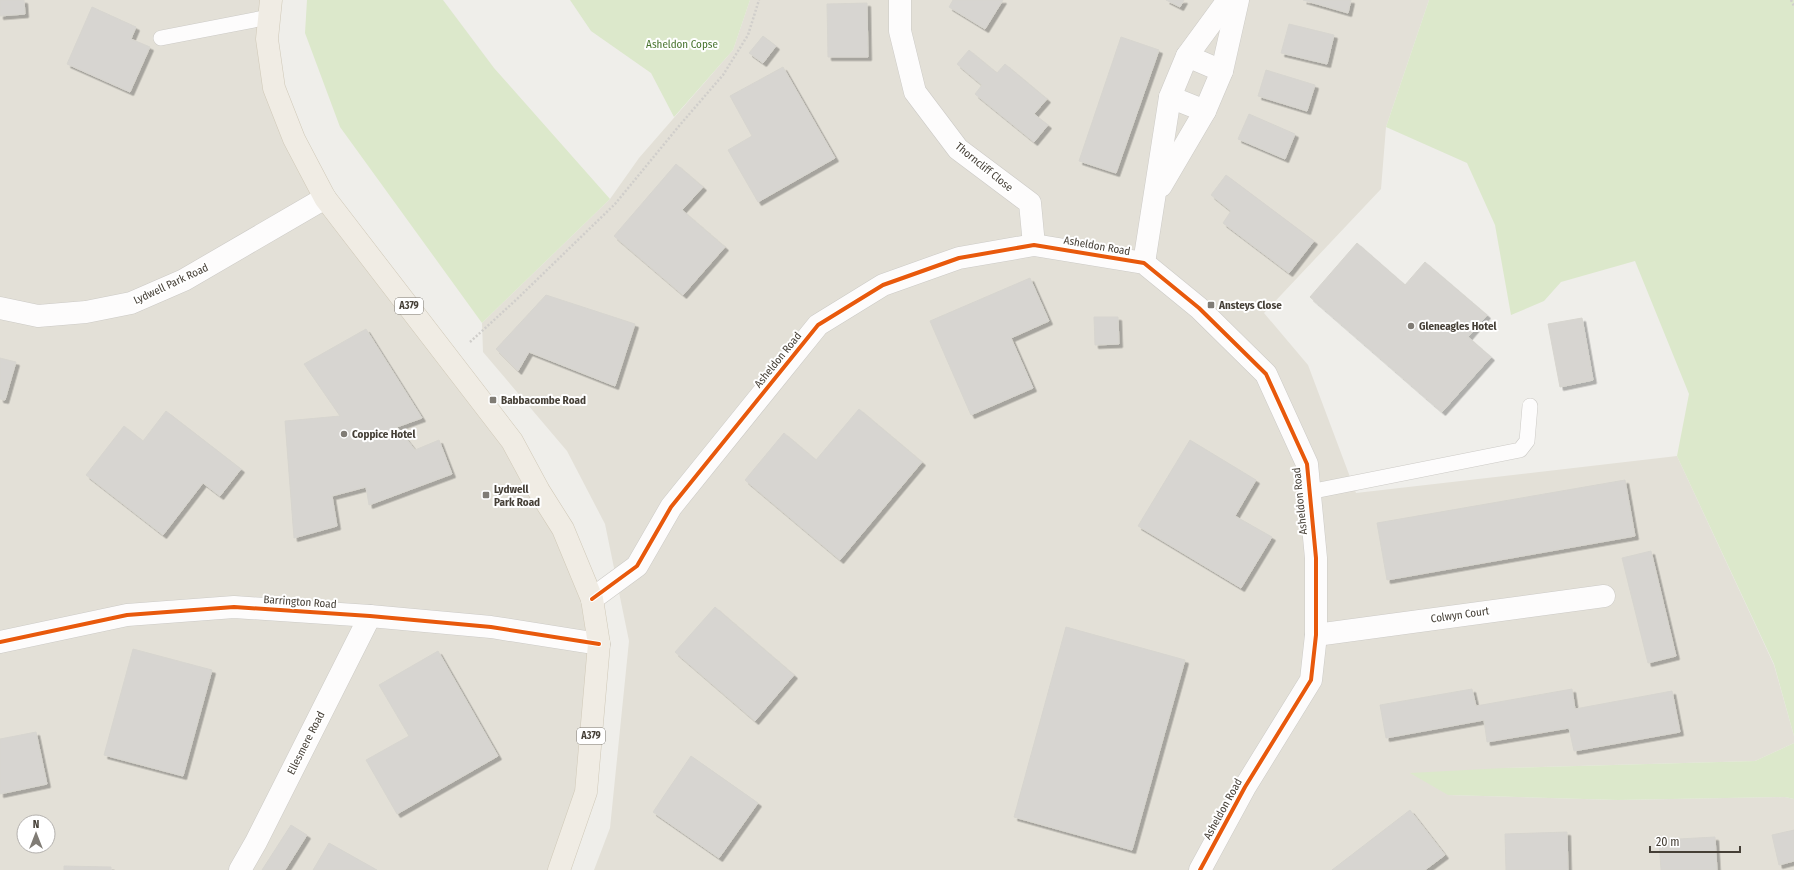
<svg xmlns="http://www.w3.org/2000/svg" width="1794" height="870" font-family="'Fira Sans Condensed',sans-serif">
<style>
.residential{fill:#e3e0d7;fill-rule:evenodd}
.green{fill:#dce8cb}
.building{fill:#d7d5d1;stroke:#d7d5cf;filter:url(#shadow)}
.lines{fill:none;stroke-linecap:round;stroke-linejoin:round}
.lane-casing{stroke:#cccac6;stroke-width:16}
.street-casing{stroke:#cccac6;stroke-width:23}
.primary-casing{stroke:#d0c9b8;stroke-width:23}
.path{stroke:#d0cecb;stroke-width:2.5;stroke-dasharray:2 2;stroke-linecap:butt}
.lane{stroke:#fdfcfc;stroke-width:15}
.street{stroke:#fdfcfc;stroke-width:22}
.primary{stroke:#f0ece4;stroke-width:22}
.cycleway-casing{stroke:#fff;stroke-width:6}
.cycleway{stroke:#e8590c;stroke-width:4}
.poi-dot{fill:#807c75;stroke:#fff;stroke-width:1.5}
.labels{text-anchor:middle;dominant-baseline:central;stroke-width:4;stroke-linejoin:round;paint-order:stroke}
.shield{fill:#fff;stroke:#7d7972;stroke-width:1}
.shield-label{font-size:10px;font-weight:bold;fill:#453f36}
.park-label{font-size:11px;fill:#47732d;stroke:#fff}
.street-label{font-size:11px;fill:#453f36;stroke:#fff}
.poi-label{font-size:11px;font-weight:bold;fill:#453f36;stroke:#fff;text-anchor:start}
</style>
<defs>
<filter id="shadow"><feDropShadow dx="3.5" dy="3.5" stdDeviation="0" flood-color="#0004"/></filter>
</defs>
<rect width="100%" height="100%" fill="#efeeea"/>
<g class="residential">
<path d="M0 0H271L267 39 294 139 512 441 592 598 586 792 559 870H0ZM24 822H48V846H24Z"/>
<polygon points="750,0 1429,0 1386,127 1381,189 1264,313 1308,365 1356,493 1677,456 1774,665 1794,736 1794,743 1755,761 1504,768 1448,795 1618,800 1785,797 1794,799 1794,870 594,870 610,828 629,641 605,524 567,451 483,352 482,323 610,199 639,158 733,50"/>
</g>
<g class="green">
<polygon points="307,0 443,0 494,68 610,199 482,323 340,127 305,33"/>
<polygon points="570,0 750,0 733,50 674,117 651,73 591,31"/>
<polygon points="1429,0 1794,0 1794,736 1774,664 1677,456 1689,394 1635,261 1561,282 1544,301 1511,315 1495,225 1467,163 1386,127"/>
<polygon points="1794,743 1794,799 1785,797 1618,800 1448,795 1410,773 1504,768 1755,761"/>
</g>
<g class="building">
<polygon points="0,0 24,0 25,14 0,16"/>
<polygon points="953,0 1003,0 985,29 949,7"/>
<polygon points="1166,0 1184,0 1180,7"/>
<polygon points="1303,0 1351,0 1348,13"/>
<polygon points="867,3 868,57 828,57 827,4"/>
<polygon points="92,7 136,27 131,39 150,47 130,92 67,64"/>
<polygon points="1289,24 1334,35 1327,64 1281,53"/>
<polygon points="763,36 776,46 763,63 749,53"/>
<polygon points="1121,37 1159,50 1116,173 1079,161"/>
<polygon points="969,50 997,73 1005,64 1047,99 1034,114 1048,125 1034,142 975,94 982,85 957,64"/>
<polygon points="783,67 835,158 758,202 728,150 752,136 730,96"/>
<polygon points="1266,70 1315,85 1307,111 1258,96"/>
<polygon points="1249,114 1295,134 1285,159 1238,139"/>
<polygon points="676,164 703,187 682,210 725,247 683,295 614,236"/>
<polygon points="1226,175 1314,241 1289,273 1223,223 1231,211 1211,195"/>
<polygon points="1357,243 1405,285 1425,262 1487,315 1468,337 1491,357 1442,412 1310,297"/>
<polygon points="1030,278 1049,321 1011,338 1033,388 971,415 930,321"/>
<polygon points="546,295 635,324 615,386 529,352 518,371 496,349"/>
<polygon points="1094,317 1118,317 1119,344 1095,345"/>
<polygon points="1582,318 1593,380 1560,387 1548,324"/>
<polygon points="366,329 422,418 397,427 415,450 439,440 452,474 369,505 366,487 332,496 337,526 294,538 285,421 340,416 304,364"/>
<polygon points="0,358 16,362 5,400 0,399"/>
<polygon points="859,409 922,462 840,560 745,480 784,433 816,460"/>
<polygon points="166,411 241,469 220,496 203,483 163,535 86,475 124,426 143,441"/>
<polygon points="1190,440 1256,480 1235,516 1272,537 1241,588 1138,526"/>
<polygon points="1625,480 1635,536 1387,580 1377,523"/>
<polygon points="1651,551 1676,656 1648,663 1622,558"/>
<polygon points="715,607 794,675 755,721 675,652"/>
<polygon points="1066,627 1185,660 1132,850 1014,817"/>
<polygon points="133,649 212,670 183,776 104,755"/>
<polygon points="438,651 498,756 397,814 366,760 409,736 379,685"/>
<polygon points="1472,689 1476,706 1572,689 1575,709 1672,691 1680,732 1574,751 1569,728 1487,742 1484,720 1386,738 1380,705"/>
<polygon points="36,732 47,784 0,794 0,739"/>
<polygon points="691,756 758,803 719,858 653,812"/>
<polygon points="1410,810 1445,855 1425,870 1332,870"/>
<polygon points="291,825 307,835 285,870 262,870"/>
<polygon points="1794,830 1794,861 1779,865 1772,835"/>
<polygon points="1567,832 1568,870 1506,870 1505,834"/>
<polygon points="1715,837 1717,870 1661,870 1659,840"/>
<polygon points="329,843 377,870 313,870"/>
<polygon points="64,866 111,867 111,870 64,870"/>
</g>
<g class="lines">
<g class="lane-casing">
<g id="lane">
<polyline points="161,38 269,17"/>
<polyline points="1309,492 1520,450 1527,441 1530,406"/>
</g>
</g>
<g class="street-casing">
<g id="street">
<polyline points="900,0 900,31 915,92 958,149 1030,203 1034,245"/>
<polyline points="1187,56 1222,71"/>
<polyline points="1170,97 1205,111"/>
<polyline points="1161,186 1205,111 1222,71 1238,0"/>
<polyline points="1144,263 1170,97 1187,56 1228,0"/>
<polyline points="0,308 38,316 86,312 131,303 184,280 325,198"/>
<polyline points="592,599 637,566 671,507 818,325 883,285 959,258 1034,245 1144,263 1199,308 1266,374 1307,464 1316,558 1316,635 1311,680 1245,787 1200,870"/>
<polyline points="1316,635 1604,596"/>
<polyline points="0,642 127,615 234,607 370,616 491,627 599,644"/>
<polyline points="240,870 256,842 370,616"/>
</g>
</g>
<g class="primary-casing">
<polyline id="primary" points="271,0 267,39 274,88 294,139 325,198 512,441 539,491 563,529 592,599 599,644 586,792 559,870"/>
</g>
<g class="path">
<polyline points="1791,0 1794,6"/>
<polyline points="470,342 517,299 615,204 679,126 723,75 748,35 759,0"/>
</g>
<use href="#lane" class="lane"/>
<use href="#street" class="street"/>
<use href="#primary" class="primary"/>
<g class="cycleway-casing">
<g id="cycleway">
<polyline points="592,599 637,566 671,507 818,325 883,285 959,258 1034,245 1144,263 1199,308 1266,374 1307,464 1316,558 1316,635 1311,680 1245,787 1200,870"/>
<polyline points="0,642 127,615 234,607 370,616 491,627 599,644"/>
</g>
</g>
<use href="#cycleway" class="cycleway"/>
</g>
<g class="poi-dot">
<rect x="1207" y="301" width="8" height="8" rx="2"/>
<circle cx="1411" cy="326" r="4"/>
<rect x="489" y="396" width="8" height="8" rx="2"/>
<circle cx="344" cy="434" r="4"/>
<rect x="482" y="491" width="8" height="8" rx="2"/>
</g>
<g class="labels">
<g class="shield">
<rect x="395" y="298" width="28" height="16" rx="3"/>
<rect x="577" y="728" width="28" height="16" rx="3"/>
</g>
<g class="shield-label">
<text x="409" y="306">A379</text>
<text x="591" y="736">A379</text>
</g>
<g class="park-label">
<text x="682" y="44">Asheldon Copse</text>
</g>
<g class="street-label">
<text transform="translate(984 167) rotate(39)">Thorncliff Close</text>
<text transform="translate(1097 246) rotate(10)">Asheldon Road</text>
<text transform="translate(171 284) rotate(-25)">Lydwell Park Road</text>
<text transform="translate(778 360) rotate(-51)">Asheldon Road</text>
<text transform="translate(1300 501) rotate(-96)">Asheldon Road</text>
<text transform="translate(300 602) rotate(4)">Barrington Road</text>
<text transform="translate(1460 615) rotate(-8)">Colwyn Court</text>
<text transform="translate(306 743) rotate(-63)">Ellesmere Road</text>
<text transform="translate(1223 809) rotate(-61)">Asheldon Road</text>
</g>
<g class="poi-label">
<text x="1219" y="305">Ansteys Close</text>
<text x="1419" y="326">Gleneagles Hotel</text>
<text x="501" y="400">Babbacombe Road</text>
<text x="352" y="434">Coppice Hotel</text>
<text x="494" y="489">Lydwell<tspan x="494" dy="13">Park Road</tspan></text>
</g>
</g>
<g transform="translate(36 834)"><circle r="19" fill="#ffffff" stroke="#b5b2af"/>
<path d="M0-3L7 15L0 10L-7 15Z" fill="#807c75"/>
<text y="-6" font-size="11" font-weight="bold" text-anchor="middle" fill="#453f36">N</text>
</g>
<path d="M1650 846v6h90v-6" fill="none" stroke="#453f36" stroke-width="2"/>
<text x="1656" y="846" font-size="12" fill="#453f36" stroke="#ffffff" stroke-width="3" paint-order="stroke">20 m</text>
</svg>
